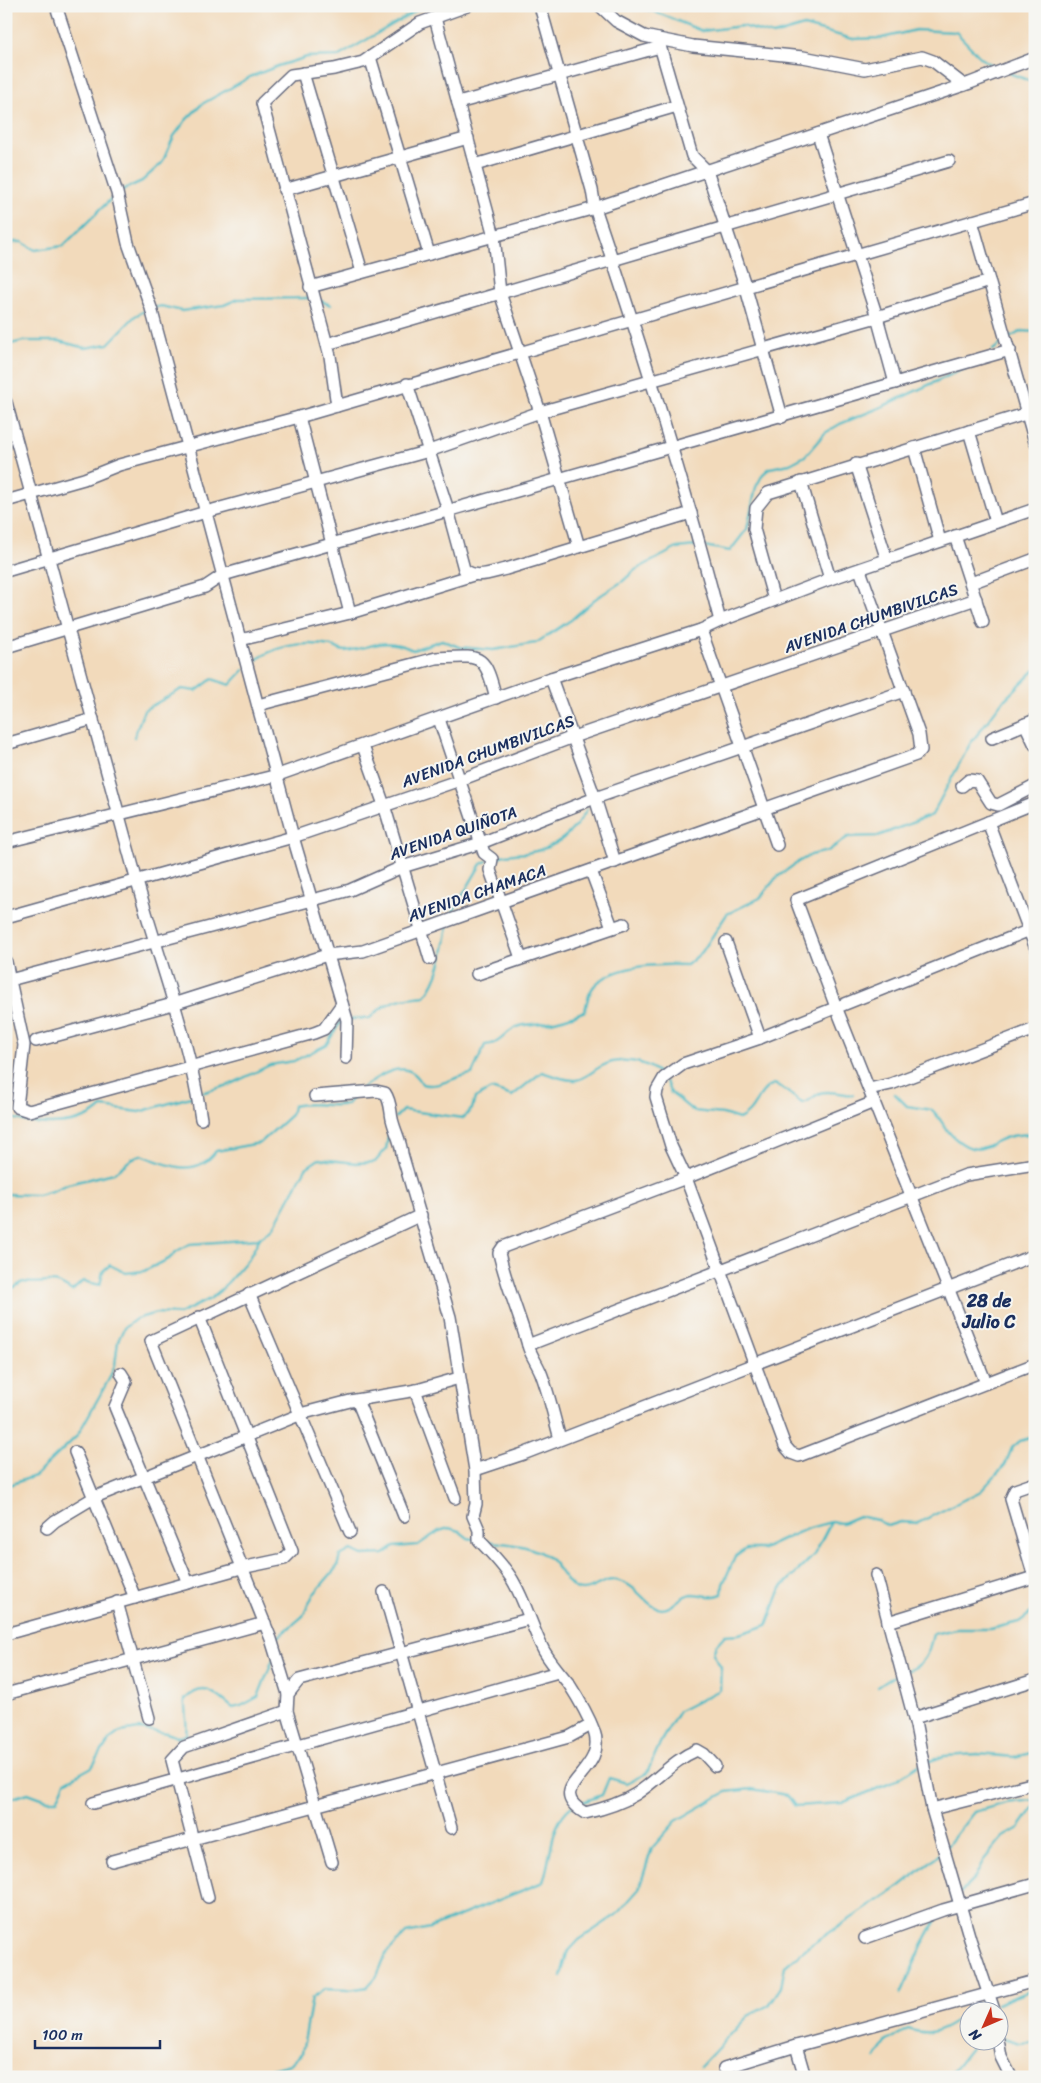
<svg xmlns="http://www.w3.org/2000/svg" width="1041" height="2083" font-family="Sriracha,sans-serif">
<style>
.lines{fill:none;stroke-linecap:round;stroke-linejoin:round}
.stream{stroke:#49b8c2;stroke-width:2.5}
.minor-casing{stroke:#666b7f;stroke-width:14}
.minor{stroke:#fff;stroke-width:11}
.labels{text-anchor:middle;dominant-baseline:central;stroke-width:4;stroke-linejoin:round;paint-order:stroke}
.street-label{font-size:16px;fill:#1b2f5e;stroke:#f6f6f2}
.neighbourhood-label{font-size:18px;font-weight:bold;fill:#1b2f5e;stroke:#f6f6f2}
</style>
<rect width="100%" height="100%" fill="#f6f6f2"/>
<filter id="ink" filterUnits="userSpaceOnUse"><feTurbulence type="fractalNoise" baseFrequency=".02" numOctaves="2"/><feDisplacementMap in="SourceGraphic" scale="10" xChannelSelector="R" yChannelSelector="G"/><feConvolveMatrix kernelMatrix="1 2 1 2 8 2 1 2 1" color-interpolation-filters="sRGB"/></filter>
<filter id="wash" filterUnits="userSpaceOnUse"><feTurbulence type="fractalNoise" baseFrequency=".0096" numOctaves="4" result="noise"/><feDisplacementMap in="SourceGraphic" scale="20" xChannelSelector="R" yChannelSelector="G"/><feGaussianBlur stdDeviation="1.12" result="paint"/><feColorMatrix in="noise" values="0 0 0 0 0 0 0 0 0 0 0 0 0 0 0 0 0 1.4 0 .05"/><feComposite in="paint" operator="in"/></filter>
<g filter="url(#wash)">
<rect width="100%" height="100%" fill="#f2dabb"/>
<g class="lines">
<g class="stream">
<polyline points="632,6 653,11 702,31 742,26 773,35 804,26 853,39 882,38 916,30 956,32 981,58 997,68"/>
<polyline points="1009,73 1035,83"/>
<polyline points="120,191 142,181 162,163 174,136 186,120 202,104 250,77 278,66 307,57 339,56 424,6"/>
<polyline points="6,250 14,242 22,242 35,250 63,246 114,196"/>
<polyline points="318,300 331,305"/>
<polyline points="153,308 161,306 182,311 224,305 238,299 310,298"/>
<polyline points="1009,338 1022,331 1035,332"/>
<polyline points="6,345 24,341 59,341 85,348 108,344 135,316 148,309"/>
<polyline points="993,350 1002,343"/>
<polyline points="704,546 730,551 747,529 756,487 763,474 770,468 790,464 805,456 825,433 840,424 879,408 965,368"/>
<path d="M250 665C272 645 302 641 331 646 336 647 340 651 345 651 374 648 382 636 413 650L442 640 459 647 493 650 536 643 571 620 595 599 623 581 635 570 677 548 696 546"/>
<polyline points="134,737 144,710 182,689 196,691 212,679 230,685 244,670"/>
<path d="M495 858C504 854 516 854 526 853 555 849 573 834 587 809"/>
<polyline points="451,915 481,864 487,861"/>
<path d="M351 1019 370 1018C387 1000 401 998 425 996 441 976 444 950 448 925"/>
<path d="M666 1082 671 1093 693 1111 723 1114 739 1119C756 1112 757 1090 774 1084L781 1087 802 1103C810 1102 813 1096 820 1093 829 1090 843 1094 853 1095"/>
<path d="M362 1088C381 1074 408 1056 422 1084 439 1089 454 1076 472 1074L485 1045C504 1044 504 1030 520 1026 528 1024 536 1024 544 1023 558 1021 571 1017 585 1011 587 1001 589 990 597 983 620 964 660 964 687 965L702 952 727 914 760 898 776 878 798 862 811 855 828 851 848 837 878 836 932 815 970 744 1002 702 1035 670"/>
<polyline points="201,1093 229,1085 270,1065 294,1061 326,1045 340,1023 344,1022"/>
<path d="M895 1094 907 1106 932 1110C942 1119 945 1131 956 1139 980 1159 986 1143 1008 1137 1016 1134 1026 1135 1035 1133"/>
<path d="M6 1115C32 1128 81 1128 102 1107L139 1112 194 1096"/>
<path d="M396 1117 403 1110 463 1118 472 1109 475 1098 491 1089 512 1096 542 1072C551 1075 566 1081 576 1080 586 1078 591 1072 600 1067 619 1056 646 1060 661 1075"/>
<path d="M6 1194 38 1195 52 1191 68 1184 114 1173 133 1158 141 1155C167 1165 196 1179 216 1151L260 1143 291 1115 293 1106C312 1101 328 1108 347 1104L353 1097"/>
<path d="M6 1287 10 1290 23 1282C45 1286 49 1275 72 1291L83 1281 100 1285 103 1271 110 1265 126 1273 144 1271 169 1259 177 1251 190 1244 258 1239 273 1228 306 1168 319 1159 356 1163 375 1162 386 1149 390 1125"/>
<polyline points="6,1486 35,1476 77,1436 109,1379 115,1365 118,1341 124,1328 136,1319 156,1313 179,1314 210,1299 223,1288 249,1258 260,1238"/>
<path d="M485 1541C506 1544 533 1544 550 1559 559 1567 564 1581 575 1588 589 1596 601 1578 615 1580 639 1584 645 1608 662 1609 674 1609 679 1595 692 1594 704 1594 710 1599 722 1594L723 1584 735 1557 746 1549H763L806 1529 831 1522 842 1523 859 1516 877 1520 888 1526 901 1522 918 1523 981 1491 1005 1465 1012 1448 1020 1441 1030 1438 1035 1442"/>
<polyline points="276,1641 277,1638 303,1616 313,1595 337,1567 340,1556 351,1550 363,1555 384,1554 394,1547 418,1545 439,1531 449,1528 459,1531 468,1538 477,1540"/>
<path d="M905 1671C925 1667 929 1652 933 1634L956 1629H990L1019 1622 1035 1610"/>
<polyline points="878,1687 899,1673"/>
<polyline points="927,1762 944,1756 978,1754 1014,1757 1035,1752"/>
<path d="M6 1800 28 1793 47 1800H57L65 1782 92 1767 109 1740 120 1732 139 1729 167 1733 177 1737 186 1735C188 1723 184 1711 185 1699 206 1680 216 1695 233 1708L241 1706 258 1697 273 1659"/>
<polyline points="580,1803 602,1795 609,1778 627,1783 647,1773 661,1741 679,1711 720,1690 721,1667 713,1654 716,1645 725,1635 739,1634 767,1625 781,1588 814,1555 831,1522"/>
<polyline points="947,1846 974,1812 1006,1803 1035,1800"/>
<polyline points="960,1893 974,1879 983,1861 1003,1837 1019,1828 1035,1805"/>
<polyline points="561,1976 567,1953 579,1940 616,1915 639,1889 652,1848 676,1821 726,1792 752,1789 787,1795 795,1806 842,1803 891,1783 919,1765"/>
<path d="M901 1994C913 1968 922 1941 938 1917"/>
<polyline points="997,2004 1035,1989"/>
<polyline points="974,2010 989,2006"/>
<polyline points="1000,2037 1020,2043 1035,2042"/>
<path d="M876 2058 887 2041 908 2029C924 2034 933 2034 949 2025 957 2021 960 2015 968 2012"/>
<polyline points="700,2067 748,2016 769,2005 781,1987 785,1966 809,1946 899,1887 940,1854"/>
<path d="M255 2077 257 2073 290 2064 302 2053 312 1998 325 1989 349 1990 367 1987 377 1976 386 1954 406 1933 430 1928 543 1882C552 1856 550 1822 572 1806"/>
<polyline points="948,2077 972,2047 987,2040"/>
</g>
</g>
</g>
<g filter="url(#ink)">
<g class="lines">
<g class="minor-casing">
<g id="minor">
<polyline points="56,6 117,193 128,243 151,308 293,837 347,1020 346,1058"/>
<path d="M540 6 592 190 595 208C641 344 684 481 720 621"/>
<polyline points="600,6 616,21 644,36 658,39 693,46 803,57 865,69 922,57 933,61 964,85"/>
<polyline points="435,18 494,236 500,293 540,412 579,547"/>
<polyline points="658,39 692,156 707,171 745,285 782,417"/>
<polyline points="370,57 429,254"/>
<polyline points="303,73 362,272"/>
<polyline points="458,103 660,47"/>
<polyline points="818,134 877,317 895,383"/>
<polyline points="475,165 677,106"/>
<polyline points="284,190 468,138"/>
<polyline points="972,221 1035,442"/>
<polyline points="310,287 595,208 970,83 1035,58"/>
<polyline points="327,344 949,161"/>
<path d="M407 384 448 510 464 569C475 580 492 572 506 569L691 513"/>
<path d="M6 402C50 560 92 720 136 878 158 958 189 1037 201 1119"/>
<polyline points="337,406 330,356 262,103 291,75 334,69 363,62 420,23 467,6"/>
<polyline points="299,417 350,613"/>
<polyline points="969,431 996,522"/>
<polyline points="914,448 940,541"/>
<polyline points="856,464 887,560"/>
<polyline points="801,482 830,579"/>
<polyline points="6,501 84,479 119,465 299,417 1035,203"/>
<polyline points="955,536 983,622"/>
<polyline points="6,571 206,512 429,451 540,412 877,317 989,281"/>
<polyline points="971,583 1035,559"/>
<polyline points="774,600 754,529 756,508 768,493 1035,411"/>
<polyline points="701,630 777,845"/>
<polyline points="240,640 350,613 473,575"/>
<polyline points="6,647 205,587 223,575 1010,350"/>
<polyline points="551,678 595,798 615,862"/>
<path d="M258 705 436 658C482 656 484 652 496 698"/>
<polyline points="439,719 484,853 492,859 490,870 521,958"/>
<polyline points="1025,724 1035,745"/>
<polyline points="992,738 1035,720"/>
<polyline points="6,744 93,719"/>
<polyline points="363,746 384,805 430,959"/>
<polyline points="962,786 969,780 977,781 991,803 998,805 1035,786"/>
<polyline points="988,822 1035,946"/>
<polyline points="6,842 278,775 551,678 701,630 720,621 830,579 1035,509"/>
<polyline points="591,871 612,927"/>
<polyline points="6,917 293,837 460,780 573,737 976,599"/>
<polyline points="1035,928 760,1038 683,1064 664,1078 657,1090 656,1097 671,1146 686,1178 785,1446 791,1453 799,1456 1035,1364"/>
<polyline points="726,942 760,1038"/>
<polyline points="6,962 24,1045 17,1107 29,1111 314,1033 324,1029 342,1004"/>
<polyline points="477,974 624,924"/>
<polyline points="6,981 350,890 402,867 481,843 595,798 904,691"/>
<polyline points="36,1041 173,1004 327,955 363,951 916,755 921,750 919,734 860,570"/>
<polyline points="869,1089 891,1084 1035,1029"/>
<path d="M315 1096 376 1091 385 1093C391 1102 390 1109 392 1119 395 1132 401 1141 402 1154L450 1317 475 1470 476 1504 473 1516 479 1530V1540C491 1553 504 1565 513 1581 526 1603 532 1628 544 1651 551 1663 560 1673 569 1684 578 1698 588 1715 594 1731 609 1773 540 1786 585 1813 603 1809 620 1804 636 1794 658 1780 673 1760 697 1750L704 1754 715 1766"/>
<polyline points="249,1294 350,1532"/>
<polyline points="528,1345 966,1175 1035,1164"/>
<polyline points="121,1373 126,1381 115,1407 188,1583"/>
<polyline points="986,1383 836,1007 796,900 1035,803"/>
<polyline points="415,1390 455,1498"/>
<polyline points="357,1400 404,1516"/>
<path d="M560 1439C554 1417 549 1394 541 1373 537 1363 530 1354 528 1345 519 1314 506 1284 499 1253L503 1247 686 1178 874 1102"/>
<polyline points="75,1452 135,1598"/>
<polyline points="475,1470 523,1454 1035,1255"/>
<polyline points="1035,1483 1015,1490 1011,1499 1035,1580"/>
<polyline points="47,1528 55,1521 95,1497 304,1413 350,1401 417,1390 459,1378"/>
<polyline points="876,1575 916,1726 932,1809 970,1939 994,2010"/>
<polyline points="384,1592 451,1828"/>
<polyline points="117,1602 149,1718"/>
<polyline points="888,1622 1034,1577"/>
<polyline points="6,1634 241,1568 284,1559 292,1551 199,1317"/>
<polyline points="6,1694 265,1623"/>
<polyline points="288,1694 271,1639 151,1341 421,1215"/>
<polyline points="914,1718 1035,1680"/>
<polyline points="93,1803 558,1672"/>
<polyline points="932,1809 1035,1783"/>
<polyline points="112,1861 569,1737 591,1725"/>
<polyline points="332,1862 287,1711 288,1694 299,1680 529,1619"/>
<polyline points="208,1897 172,1760 184,1747 287,1711"/>
<polyline points="865,1938 943,1910 1035,1884"/>
<polyline points="998,2040 1001,2057 1011,2077"/>
<polyline points="796,2046 805,2077"/>
<polyline points="724,2068 796,2046 1035,1981"/>
</g>
</g>
<use href="#minor" class="minor"/>
</g>
</g>
<g class="labels">
<g class="street-label">
<text transform="translate(871 618) rotate(-19)">AVENIDA CHUMBIVILCAS</text>
<text transform="translate(488 751) rotate(-20)">AVENIDA CHUMBIVILCAS</text>
<text transform="translate(453 833) rotate(-19)">AVENIDA QUIÑOTA</text>
<text transform="translate(477 893) rotate(-19)">AVENIDA CHAMACA</text>
</g>
<g class="neighbourhood-label">
<text x="989" y="1301">28 de<tspan x="989" dy="21">Julio C</tspan></text>
</g>
</g>
<rect width="1041" height="2083" fill="none" stroke="#f6f6f2" stroke-width="25"/>
<g transform="translate(984 2026) rotate(225)"><circle r="24" fill="#f6f6f2" stroke="#9ea6b7"/>
<path d="M0-4L9 19L0 12L-9 19Z" fill="#c8321e"/>
<text y="-8" font-size="14" font-weight="bold" text-anchor="middle" fill="#1b2f5e">N</text>
</g>
<path d="M35 2040v8h125v-8" fill="none" stroke="#1b2f5e" stroke-width="2.5"/>
<text x="42" y="2040" font-size="15" fill="#1b2f5e" stroke="#f6f6f2" stroke-width="4" paint-order="stroke">100 m</text>
</svg>
